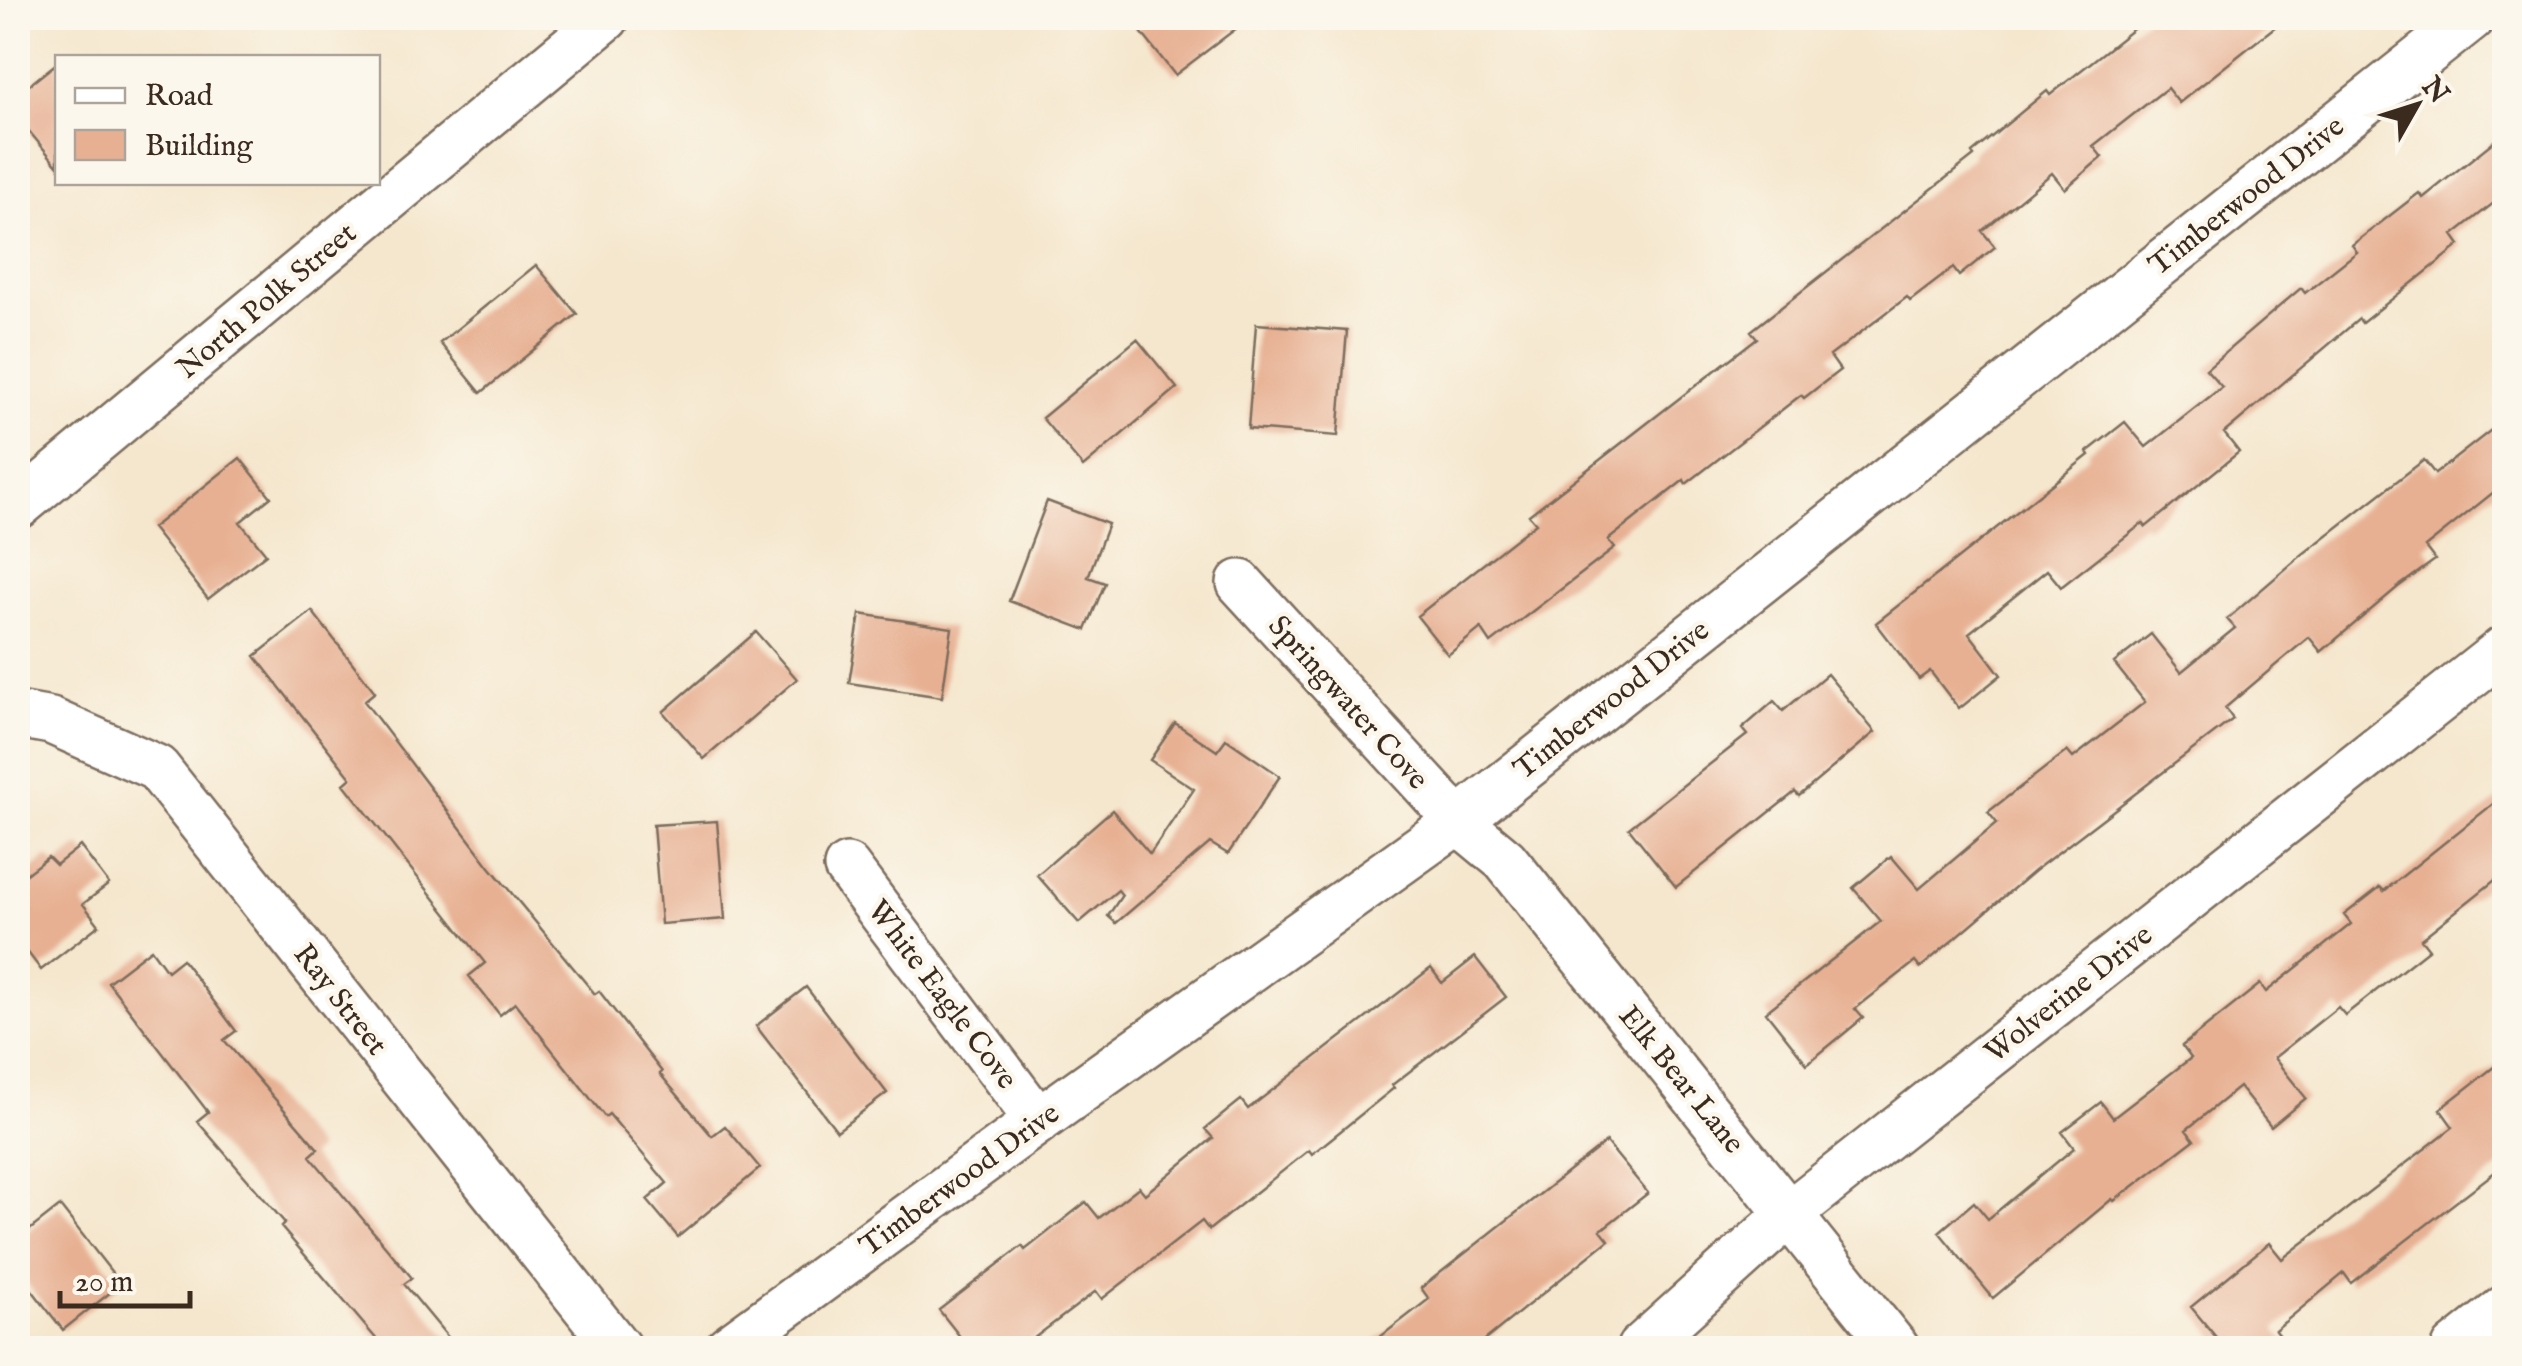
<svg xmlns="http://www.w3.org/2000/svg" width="2522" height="1366" viewBox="0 0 2522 1366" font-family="'IM FELL English',serif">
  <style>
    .building { fill: #e7b093 }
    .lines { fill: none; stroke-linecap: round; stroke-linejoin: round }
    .minor-casing { stroke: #7c6c5c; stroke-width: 50 }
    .minor { stroke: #fff; stroke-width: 45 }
    .labels { text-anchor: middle; stroke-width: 9; stroke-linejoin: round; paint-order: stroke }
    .street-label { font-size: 30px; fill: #3b2a1e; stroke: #fbf7ec }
  </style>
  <rect width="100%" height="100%" fill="#fbf7ec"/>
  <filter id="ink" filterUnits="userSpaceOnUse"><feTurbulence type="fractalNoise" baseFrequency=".01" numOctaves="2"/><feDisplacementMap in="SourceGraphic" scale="20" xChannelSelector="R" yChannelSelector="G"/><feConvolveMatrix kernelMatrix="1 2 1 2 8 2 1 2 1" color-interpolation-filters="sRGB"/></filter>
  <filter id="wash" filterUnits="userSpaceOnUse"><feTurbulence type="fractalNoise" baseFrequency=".0048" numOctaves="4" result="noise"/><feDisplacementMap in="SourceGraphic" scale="40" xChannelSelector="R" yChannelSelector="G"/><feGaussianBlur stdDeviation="2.25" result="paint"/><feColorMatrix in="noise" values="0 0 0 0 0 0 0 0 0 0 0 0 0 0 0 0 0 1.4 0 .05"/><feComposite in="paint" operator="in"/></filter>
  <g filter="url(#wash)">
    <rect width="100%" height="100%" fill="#f5e7ce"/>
    <g id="blocks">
      <path class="building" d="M 1130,18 L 1250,18 L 1175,75 Z
        M 2147,18 L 2286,18 L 2179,103 L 2167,88 L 2093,146 L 2102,157 L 2065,189 L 2052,173 L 1982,231 L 1995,247 L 1959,276 L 1953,268 L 1910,301 L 1907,297 L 1830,356 L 1840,370 L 1804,398 L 1801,395 L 1686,484 L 1684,480 L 1608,540 L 1615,548 L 1491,643 L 1481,628 L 1448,655 L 1417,616 L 1536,523 L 1529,515 L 1757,338 L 1751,331 L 1974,156 L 1972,153 L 2047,91 L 2050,95 Z
        M 58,62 L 58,166 L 18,118 L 18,94 Z
        M 2504,133 L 2504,195 L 2453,235 L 2460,245 L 2362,323 L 2359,319 L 2224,433 L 2239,452 L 2146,527 L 2143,523 L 2061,587 L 2047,570 L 1969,633 L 2001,675 L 1959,709 L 1930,671 L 1919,679 L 1876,623 L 2089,455 L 2087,452 L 2125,422 L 2146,447 L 2222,387 L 2206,369 L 2301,288 L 2305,293 L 2357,252 L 2352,245 L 2419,193 L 2423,198 Z
        M 536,265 L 577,314 L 481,393 L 440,343 Z
        M 1256,324 L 1347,331 L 1338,436 L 1248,429 Z
        M 1137,339 L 1177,388 L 1083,467 L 1042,418 Z
        M 2504,420 L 2504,484 L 2425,547 L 2435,560 L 2398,587 L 2321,652 L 2309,637 L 2225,708 L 2233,719 L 2034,871 L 1920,968 L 1915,962 L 1855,1009 L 1863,1018 L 1807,1064 L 1766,1012 L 1881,921 L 1853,888 L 1891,856 L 1919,889 L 1997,823 L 1988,812 L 2067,751 L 2073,758 L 2145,702 L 2114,663 L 2151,634 L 2181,672 L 2235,628 L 2227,619 L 2303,554 L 2424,460 L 2435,474 Z
        M 240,458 L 271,497 L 240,522 L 266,554 L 208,599 L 152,528 Z
        M 1047,501 L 1108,524 L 1088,577 L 1105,583 L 1086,630 L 1009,601 Z
        M 312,611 L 375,692 L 364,701 L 490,867 L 595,994 L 599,991 L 662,1072 L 660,1074 L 712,1136 L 725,1126 L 760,1168 L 678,1237 L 647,1200 L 667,1183 L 609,1114 L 605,1117 L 515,1003 L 500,1015 L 469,976 L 485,963 L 344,784 L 351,778 L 255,656 Z
        M 860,614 L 952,628 L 942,697 L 849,683 Z
        M 756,632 L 797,679 L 704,759 L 663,712 Z
        M 1827,674 L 1875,732 L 1799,796 L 1795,792 L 1676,887 L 1629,828 L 1747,735 L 1742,729 L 1774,701 L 1783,711 Z
        M 1175,723 L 1217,751 L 1226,739 L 1280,776 L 1228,854 L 1210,843 L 1116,923 L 1108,916 L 1122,895 L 1118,890 L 1079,923 L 1037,875 L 1112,810 L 1150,854 L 1194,789 L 1150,760 Z
        M 2504,795 L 2504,873 L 2421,939 L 2429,949 L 2345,1015 L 2338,1007 L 2274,1058 L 2306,1098 L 2271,1127 L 2239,1087 L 2186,1130 L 2194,1140 L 2114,1201 L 2112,1199 L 1993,1298 L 1939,1232 L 1974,1202 L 1988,1219 L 2074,1148 L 2062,1132 L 2101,1102 L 2113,1118 L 2191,1058 L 2182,1046 L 2260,984 L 2266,992 L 2351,924 L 2344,915 L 2380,887 L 2384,891 Z
        M 717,821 L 725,919 L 661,924 L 653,825 Z
        M 80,846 L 109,884 L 83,904 L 99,925 L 41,970 L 18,939 L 18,880 L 48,857 L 56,865 Z
        M 151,949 L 167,971 L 182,959 L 236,1031 L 224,1040 L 318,1149 L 310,1156 L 412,1278 L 404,1284 L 457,1348 L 384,1348 L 281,1227 L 285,1223 L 197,1121 L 208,1112 L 108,982 Z
        M 1475,957 L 1506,997 L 1392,1085 L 1394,1088 L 1312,1154 L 1309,1150 L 1209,1230 L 1202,1221 L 1102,1299 L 1096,1291 L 1021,1348 L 969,1348 L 939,1310 L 1022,1246 L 1025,1250 L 1086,1202 L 1099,1218 L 1139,1187 L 1145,1194 L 1213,1138 L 1205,1129 L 1241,1100 L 1248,1109 L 1431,968 L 1442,983 Z
        M 806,987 L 887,1093 L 837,1131 L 756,1026 Z
        M 2504,1059 L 2504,1165 L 2351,1283 L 2344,1273 L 2275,1330 L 2291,1348 L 2225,1348 L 2191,1307 L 2269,1243 L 2282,1259 L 2453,1127 L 2440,1109 Z
        M 1606,1142 L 1648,1193 L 1601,1230 L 1609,1240 L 1475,1348 L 1366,1348 L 1429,1299 L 1421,1288 Z
        M 60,1206 L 121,1284 L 63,1330 L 18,1272 L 18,1239 Z"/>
    </g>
  </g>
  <g filter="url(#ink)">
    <use href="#blocks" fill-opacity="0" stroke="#7c6c5c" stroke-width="2.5"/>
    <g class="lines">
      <defs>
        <path id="minor" d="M 18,506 L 606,18
          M 1240,583 L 1458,821 L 1505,860 L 1896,1348
          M 18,715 L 51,721 L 157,768 L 618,1348
          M 847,867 L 1038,1121
          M 728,1348 L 1038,1121 L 1458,821 L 2471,18
          M 1640,1348 L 1790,1213 L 2504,649
          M 2455,1348 L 2504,1309"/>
      </defs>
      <use href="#minor" class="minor-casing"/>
      <use href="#minor" class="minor"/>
    </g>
  </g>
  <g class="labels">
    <g class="street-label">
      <text transform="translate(2246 195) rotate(-38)" y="10">Timberwood Drive</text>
      <text transform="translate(266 300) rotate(-40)" y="10">North Polk Street</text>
      <text transform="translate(1611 699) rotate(-38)" y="10">Timberwood Drive</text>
      <text transform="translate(1349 702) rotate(48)" y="10">Springwater Cove</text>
      <text transform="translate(2068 993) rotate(-38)" y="10">Wolverine Drive</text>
      <text transform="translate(943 994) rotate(53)" y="10">White Eagle Cove</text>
      <text transform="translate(341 999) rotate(52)" y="10">Ray Street</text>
      <text transform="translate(1682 1079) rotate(51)" y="10">Elk Bear Lane</text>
      <text transform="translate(959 1179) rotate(-36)" y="10">Timberwood Drive</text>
    </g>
  </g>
  <rect width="2522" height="1366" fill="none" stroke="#fbf7ec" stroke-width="60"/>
  <rect x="55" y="55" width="325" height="130" fill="#fbf7ec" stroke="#aea59a" stroke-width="2.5"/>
  <rect x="75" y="88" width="50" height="15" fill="#ffffff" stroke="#aea59a" stroke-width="2.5"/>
  <text x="145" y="105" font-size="30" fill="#3b2a1e">Road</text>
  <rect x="75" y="130" width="50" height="30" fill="#e7b093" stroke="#aea59a" stroke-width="2.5"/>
  <text x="145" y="155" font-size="30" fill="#3b2a1e">Building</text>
  <g transform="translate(2417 105) rotate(51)" stroke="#fbf7ec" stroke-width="8" paint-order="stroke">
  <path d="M0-8L18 38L0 25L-18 38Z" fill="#3b2a1e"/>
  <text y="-15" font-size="28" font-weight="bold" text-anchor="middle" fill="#3b2a1e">N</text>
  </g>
  <path d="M60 1291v15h130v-15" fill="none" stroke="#3b2a1e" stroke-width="5"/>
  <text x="75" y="1291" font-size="30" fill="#3b2a1e" stroke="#fbf7ec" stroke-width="8" paint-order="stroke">20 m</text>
</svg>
